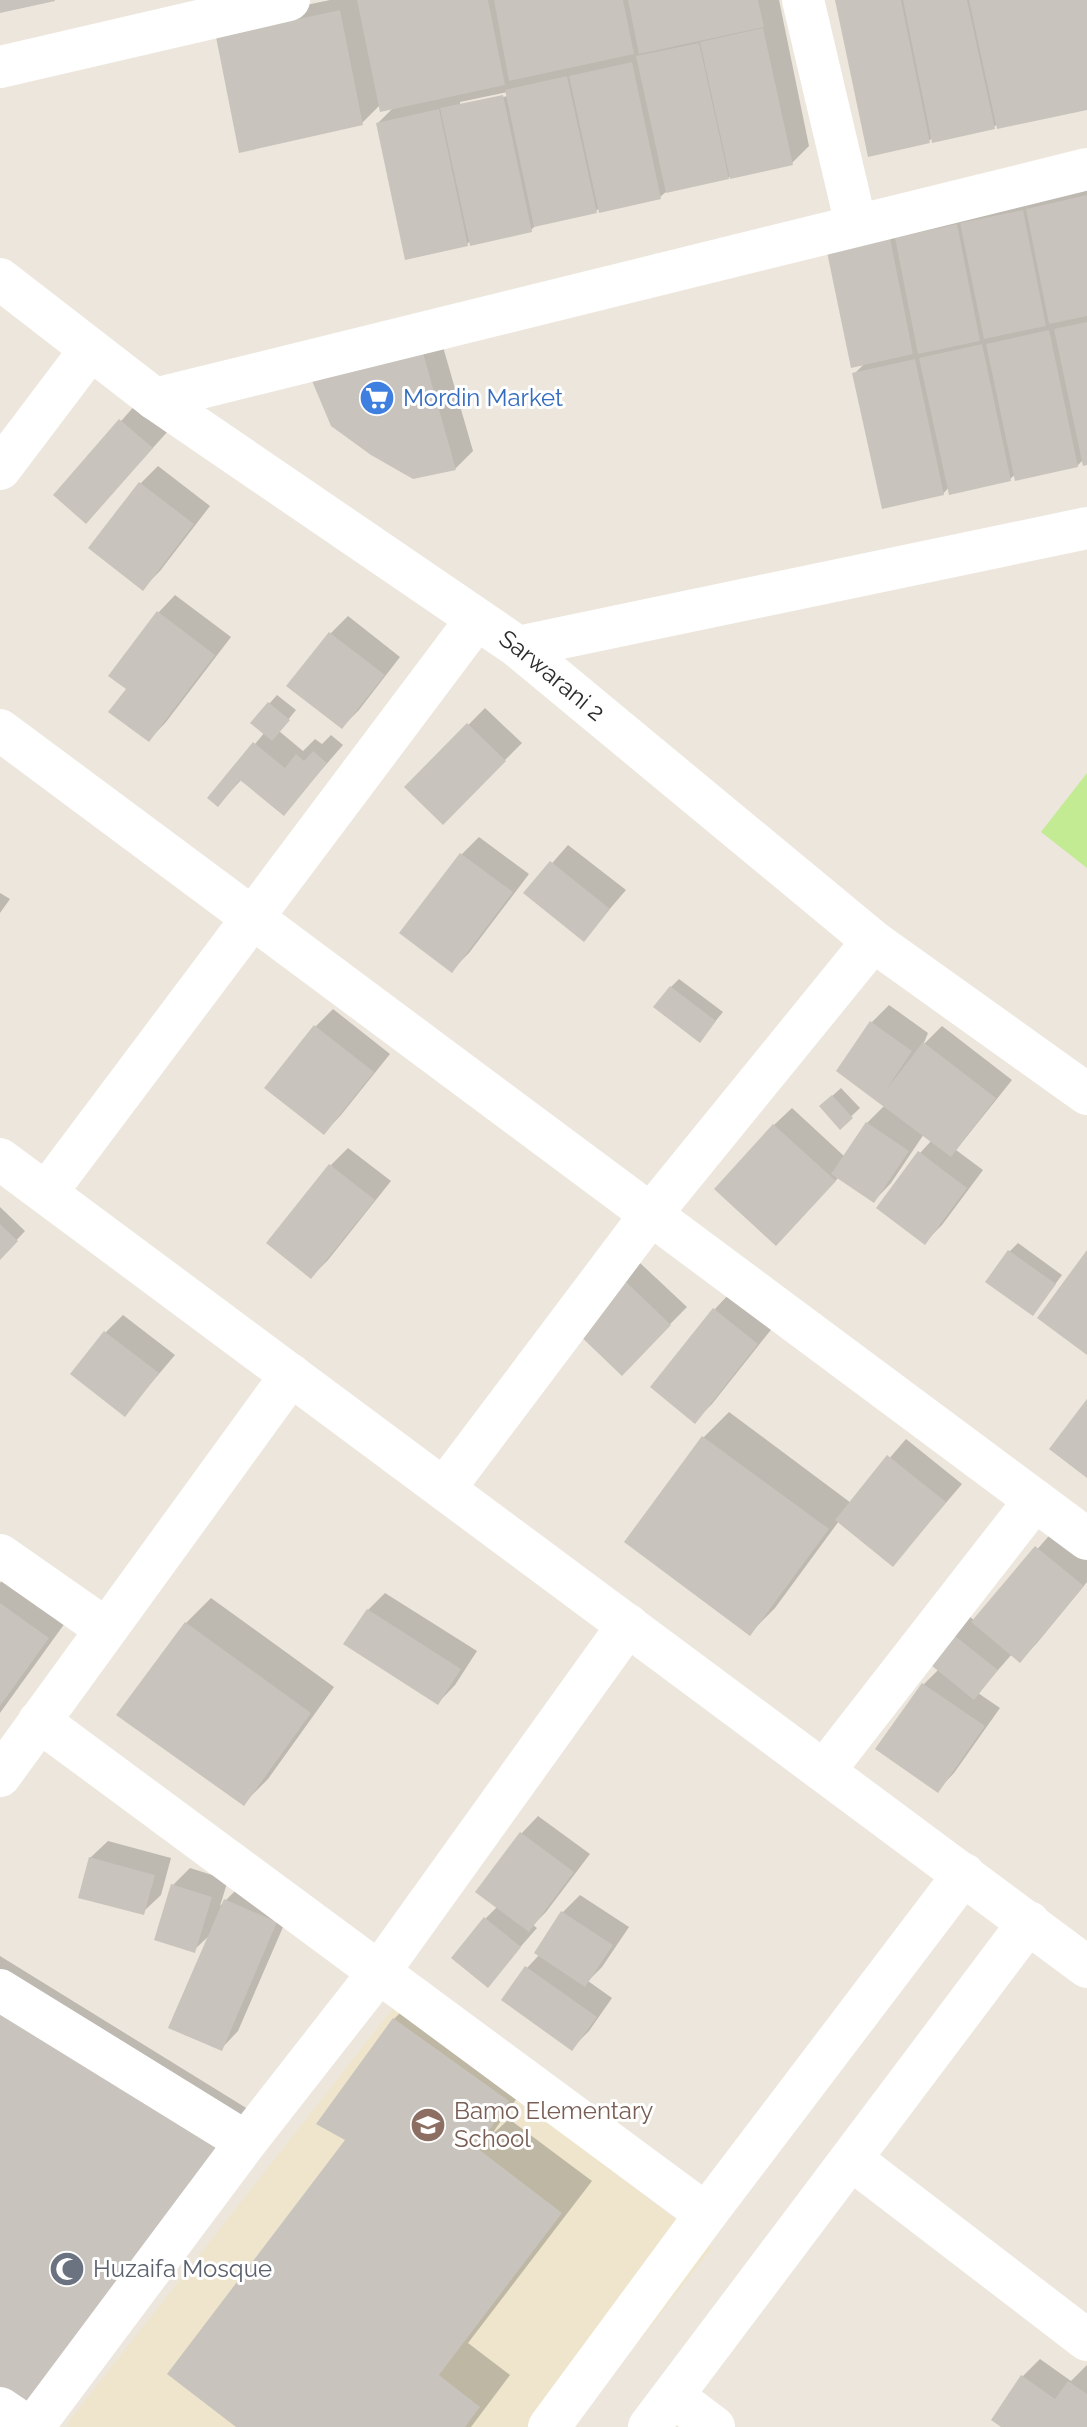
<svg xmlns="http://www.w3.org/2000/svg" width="1087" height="2427" viewBox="0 0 1087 2427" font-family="Raleway,sans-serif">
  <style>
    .education { fill: #eee5cc }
    .pitch { fill: #c3eb94 }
    .shadow { fill: #0003; fill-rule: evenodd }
    .building { fill: #c8c3bc }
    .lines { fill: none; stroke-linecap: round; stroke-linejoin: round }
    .street { stroke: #fff; stroke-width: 42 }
    .labels { text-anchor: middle; stroke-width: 6; stroke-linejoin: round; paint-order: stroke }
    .shop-label { font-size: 24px; fill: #366cbe; stroke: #fff; text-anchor: start }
    .street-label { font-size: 24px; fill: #2b2b2b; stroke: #fff }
    .education-label { font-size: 24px; fill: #785e54; stroke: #fff; text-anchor: start }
    .worship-label { font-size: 24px; fill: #5b616d; stroke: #fff; text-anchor: start }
  </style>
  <rect width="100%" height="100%" fill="#ede6dc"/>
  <path class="education" d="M 397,2003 L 712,2248 L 572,2427 L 69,2427 L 66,2425 Z"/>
  <path class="pitch" d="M 1087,773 L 1087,868 L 1041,832 Z"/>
  <path class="shadow" d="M 330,0 L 779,0 L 809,146 L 792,163 L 667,191 L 660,197 L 600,207 L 596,211 L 537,224 L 531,230 L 471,240 L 467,244 L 378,123 L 394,107 L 380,105 L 362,123 L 235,20 ZM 512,91 L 513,95 L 460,106 L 460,102 Z
    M 837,0 L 1087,0 L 1087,108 L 998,123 L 994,127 L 933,137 L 929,141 Z
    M 1087,183 L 1087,463 L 1084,459 L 1077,466 L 1016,474 L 1010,479 L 949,487 L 943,494 L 855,373 L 866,362 L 829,252 Z
    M 437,326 L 473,451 L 456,468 L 413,477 L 372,454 Z
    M 137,403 L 169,430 L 86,522 L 56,495 Z
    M 158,466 L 210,506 L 160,571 L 143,588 L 90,548 L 141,483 Z
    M 175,595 L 231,637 L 166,722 L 149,740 L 158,613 Z
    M 348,616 L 400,657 L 359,710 L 342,727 L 289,686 L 331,633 Z
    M 277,695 L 296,710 L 279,731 L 303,751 L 315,739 L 322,744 L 331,735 L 343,745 L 284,813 L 242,779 L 218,805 L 210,798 L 265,732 L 269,704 Z
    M 485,708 L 522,743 L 443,822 L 407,787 Z
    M 479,837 L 529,874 L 469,953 L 452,970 L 462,854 Z
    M 568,845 L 626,890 L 584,939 L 526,893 Z
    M 0,893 L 10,899 L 0,913 Z
    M 679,979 L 723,1012 L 700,1040 L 671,987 Z
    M 889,1005 L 928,1033 L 923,1045 L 942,1026 L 1012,1080 L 956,1150 L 983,1170 L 942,1225 L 925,1242 L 920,1153 L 932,1140 L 924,1134 L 891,1183 L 874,1201 L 839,1177 L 793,1226 L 774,1125 L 792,1108 L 845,1157 L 867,1123 L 885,1105 L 872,1022 Z
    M 333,1009 L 390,1054 L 341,1115 L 324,1133 L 316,1026 Z
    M 841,1088 L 860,1108 L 840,1127 L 830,1098 Z
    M 348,1148 L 391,1181 L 328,1260 L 311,1277 L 331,1165 Z
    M 0,1207 L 25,1231 L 0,1258 Z
    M 1018,1243 L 1062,1275 L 1033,1314 L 1009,1252 Z
    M 640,1263 L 687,1307 L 622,1373 L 575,1329 Z
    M 731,1292 L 774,1326 L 712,1404 L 695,1421 L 714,1310 Z
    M 123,1315 L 175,1355 L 125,1414 L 73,1374 L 106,1332 Z
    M 729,1412 L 851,1503 L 906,1439 L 962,1484 L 893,1565 L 839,1521 L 775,1608 L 750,1633 L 627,1541 L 704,1437 Z
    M 1054,1530 L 1087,1557 L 1087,1582 L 1037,1643 L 1020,1660 L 1012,1654 L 978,1693 L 1000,1708 L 954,1773 L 937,1791 L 878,1749 L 924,1684 L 939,1669 L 952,1633 L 969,1616 L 975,1621 Z
    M 13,1569 L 73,1612 L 0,1713 L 0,1583 Z
    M 385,1593 L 477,1651 L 455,1685 L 438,1703 L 368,1610 Z
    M 211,1598 L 334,1687 L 268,1779 L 243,1804 L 186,1623 Z
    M 538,1816 L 590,1854 L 546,1912 L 533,1925 L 537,1928 L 487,1985 L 486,1918 L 498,1906 L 521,1834 Z
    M 108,1841 L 171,1858 L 161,1895 L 143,1912 L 90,1858 Z
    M 190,1868 L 228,1880 L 220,1906 L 243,1883 L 293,1904 L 238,2031 L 221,2049 L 211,1934 L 194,1950 L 173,1885 Z
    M 580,1895 L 629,1927 L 602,1967 L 588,1981 L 612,1998 L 589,2031 L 572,2048 L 527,1968 L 540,1954 L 563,1912 Z
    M 0,1956 L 256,2114 L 0,2390 Z
    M 419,1994 L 533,2075 L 494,2131 L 495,2132 L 509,2119 L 592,2181 L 468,2343 L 510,2375 L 471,2427 L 240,2427 L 350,2138 L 319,2124 L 394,2019 Z
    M 1040,2359 L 1071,2381 L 1087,2365 L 1087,2427 L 1004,2427 L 1023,2376 Z"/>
  <path class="building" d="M 0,0 L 55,0 L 55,1 L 0,13 Z
    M 357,0 L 488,0 L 505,85 L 380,112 Z
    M 494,0 L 623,0 L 634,54 L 509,81 Z
    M 628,0 L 758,0 L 764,27 L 639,54 Z
    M 835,0 L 901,0 L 930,143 L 868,157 Z
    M 903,0 L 967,0 L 995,129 L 932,143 Z
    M 969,0 L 1087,0 L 1087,110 L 997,129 Z
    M 340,10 L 363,125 L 239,153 L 216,37 Z
    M 763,28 L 793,165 L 730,179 L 700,42 Z
    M 699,43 L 729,179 L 666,193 L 636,56 Z
    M 632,62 L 661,199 L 599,213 L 569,76 Z
    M 567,76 L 597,213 L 534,227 L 505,90 Z
    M 503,95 L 532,232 L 470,246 L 440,108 Z
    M 439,109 L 468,246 L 405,260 L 376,123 Z
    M 1087,195 L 1087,316 L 1049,324 L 1026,209 Z
    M 1023,210 L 1046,326 L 984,339 L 960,223 Z
    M 957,224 L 980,341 L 918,354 L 895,238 Z
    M 890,238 L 913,354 L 851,368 L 827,252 Z
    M 1087,322 L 1087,465 L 1083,466 L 1054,329 Z
    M 1049,330 L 1078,467 L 1015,481 L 986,344 Z
    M 420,342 L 456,470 L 413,479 L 371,455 L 331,426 L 307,369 Z
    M 982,344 L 1011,481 L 949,495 L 919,358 Z
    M 915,359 L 944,495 L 882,509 L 852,373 Z
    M 119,419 L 153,448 L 86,524 L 53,495 Z
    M 139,482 L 194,524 L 143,591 L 88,548 Z
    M 157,611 L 215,655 L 149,742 L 108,712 L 126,689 L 108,676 Z
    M 329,632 L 385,675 L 342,729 L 286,686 Z
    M 268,702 L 290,720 L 272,741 L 250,723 Z
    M 467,723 L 506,761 L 443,825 L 404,787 Z
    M 253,742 L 285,768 L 296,754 L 304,761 L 313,751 L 327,763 L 284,816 L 240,780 L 218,807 L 207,798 Z
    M 460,853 L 513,892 L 452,973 L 399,933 Z
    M 550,861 L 610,909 L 584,942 L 523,893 Z
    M 670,986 L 716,1021 L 700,1043 L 653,1007 Z
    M 870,1021 L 912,1051 L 886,1090 L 923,1042 L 996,1098 L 951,1157 L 836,1071 Z
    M 314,1025 L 374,1072 L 324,1135 L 264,1088 Z
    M 832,1095 L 853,1118 L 840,1130 L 819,1106 Z
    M 866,1122 L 909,1151 L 874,1203 L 831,1174 Z
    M 773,1124 L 836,1181 L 776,1246 L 714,1189 Z
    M 918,1151 L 967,1188 L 925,1245 L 876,1208 Z
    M 329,1164 L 375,1200 L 311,1279 L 266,1243 Z
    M 0,1224 L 18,1241 L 0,1260 Z
    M 1008,1250 L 1056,1284 L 1033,1316 L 985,1282 Z
    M 1087,1250 L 1087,1355 L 1037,1318 Z
    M 622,1278 L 671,1325 L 622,1376 L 573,1329 Z
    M 713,1308 L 758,1344 L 695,1424 L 650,1387 Z
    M 104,1331 L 159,1373 L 125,1417 L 70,1374 Z
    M 1087,1399 L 1087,1478 L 1049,1449 Z
    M 702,1436 L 829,1529 L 750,1636 L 624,1542 Z
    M 887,1455 L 946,1502 L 893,1567 L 835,1520 Z
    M 1035,1546 L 1084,1586 L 1020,1663 L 971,1622 Z
    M 0,1603 L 49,1638 L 0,1706 Z
    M 367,1609 L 461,1669 L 438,1705 L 343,1644 Z
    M 185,1622 L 311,1713 L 244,1806 L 116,1715 Z
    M 950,1632 L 998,1670 L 974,1700 L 926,1661 Z
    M 922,1683 L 985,1726 L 938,1793 L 875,1749 Z
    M 520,1832 L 574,1872 L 529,1932 L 475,1892 Z
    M 89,1857 L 155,1875 L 144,1915 L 78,1898 Z
    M 171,1884 L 212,1897 L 195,1953 L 154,1940 Z
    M 224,1899 L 277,1922 L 222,2051 L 168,2028 Z
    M 561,1911 L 613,1945 L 585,1987 L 534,1953 Z
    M 484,1917 L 521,1947 L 488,1988 L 451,1958 Z
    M 525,1966 L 597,2017 L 572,2051 L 501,2000 Z
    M 0,2006 L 226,2146 L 28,2411 L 0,2393 Z
    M 393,2018 L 509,2101 L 477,2148 L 562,2213 L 439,2375 L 480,2407 L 465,2427 L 236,2427 L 167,2374 L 345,2140 L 316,2124 Z
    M 1021,2375 L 1055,2399 L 1068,2381 L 1087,2394 L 1087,2427 L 1001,2427 L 991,2420 Z"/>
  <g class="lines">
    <g class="street">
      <path d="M 803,0 L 856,225"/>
      <path d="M 0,67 L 289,0"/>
      <path id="s1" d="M 0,279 L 155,399 L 518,647 L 873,941 L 1087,1094"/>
      <path d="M 155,399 L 1087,169"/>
      <path d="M 0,469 L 90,350"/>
      <path d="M 518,647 L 1087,528"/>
      <path d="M 0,730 L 1087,1539"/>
      <path d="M 0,1159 L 1087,1967"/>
      <path d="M 46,1193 L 476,620"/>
      <path d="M 444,1489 L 651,1214 L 873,941"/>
      <path d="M 0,1555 L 106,1629"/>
      <path d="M 39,1721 L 706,2214"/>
      <path d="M 824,1771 L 1035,1500"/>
      <path d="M 0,1776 L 291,1375"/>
      <path d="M 0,1990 L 246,2142"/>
      <path d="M 851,2159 L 1087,2340"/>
      <path d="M 673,2396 L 714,2427"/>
      <path d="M 0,2408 L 28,2427"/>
      <path d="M 33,2427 L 246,2142 L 379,1972 L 628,1625"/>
      <path d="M 549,2427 L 706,2214 L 964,1874"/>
      <path d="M 649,2427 L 1029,1922"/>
    </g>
  </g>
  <defs>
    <symbol id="supermarket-disc" viewBox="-11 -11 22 22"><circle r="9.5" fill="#3f7fe0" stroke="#fff"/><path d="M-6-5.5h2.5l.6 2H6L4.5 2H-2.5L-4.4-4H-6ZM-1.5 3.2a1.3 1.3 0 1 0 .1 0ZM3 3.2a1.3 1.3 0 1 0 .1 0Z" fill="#fff"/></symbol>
    <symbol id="school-disc" viewBox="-11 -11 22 22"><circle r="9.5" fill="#8d6e63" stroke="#fff"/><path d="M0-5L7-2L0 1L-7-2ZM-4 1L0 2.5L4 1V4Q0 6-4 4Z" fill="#fff"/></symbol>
    <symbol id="mosque-disc" viewBox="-11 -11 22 22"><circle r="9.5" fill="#6b7280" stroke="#fff"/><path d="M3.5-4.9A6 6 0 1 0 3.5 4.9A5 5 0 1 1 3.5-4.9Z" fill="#fff"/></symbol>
  </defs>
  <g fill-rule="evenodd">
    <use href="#supermarket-disc" x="357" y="378" width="40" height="40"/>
    <use href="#school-disc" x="408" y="2105" width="40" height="40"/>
    <use href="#mosque-disc" x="47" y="2249" width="40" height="40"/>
  </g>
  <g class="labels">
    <g class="shop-label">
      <text x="403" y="406">Mordin Market</text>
    </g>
    <g class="street-label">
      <text dy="8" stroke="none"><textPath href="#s1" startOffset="680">Sarwarani 2</textPath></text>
    </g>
    <g class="education-label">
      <text x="454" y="2119">Bamo Elementary<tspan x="454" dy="28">School</tspan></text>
    </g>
    <g class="worship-label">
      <text x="93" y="2277">Huzaifa Mosque</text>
    </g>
  </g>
</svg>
